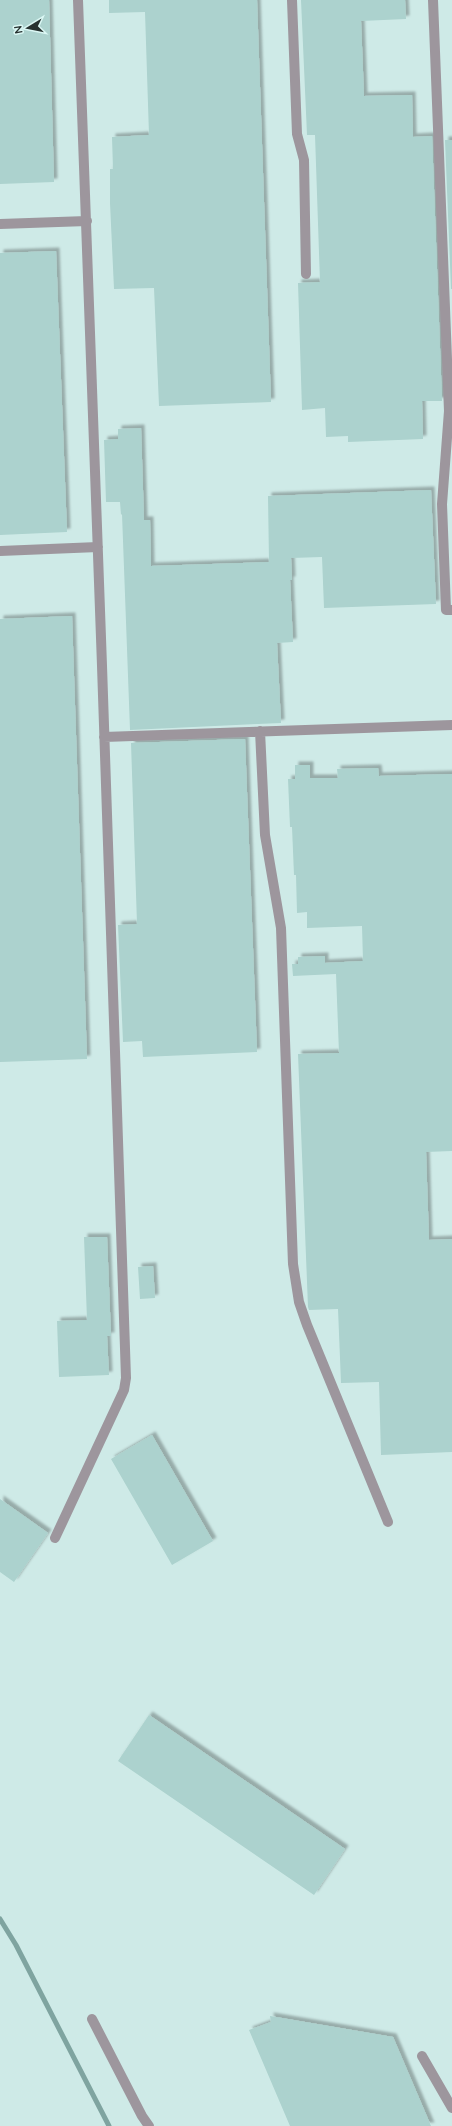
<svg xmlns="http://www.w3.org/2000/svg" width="452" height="2126" viewBox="0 0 452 2126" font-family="Quicksand,sans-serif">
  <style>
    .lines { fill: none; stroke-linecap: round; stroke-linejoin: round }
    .stream { stroke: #7fa4a0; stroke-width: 5 }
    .building { fill: #acd2ce; filter: url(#shadow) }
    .minor { stroke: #9d969d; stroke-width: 10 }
  </style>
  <defs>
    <filter id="shadow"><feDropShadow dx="3.5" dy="-3.5" stdDeviation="1" flood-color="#0004"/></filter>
  </defs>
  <rect width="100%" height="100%" fill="#ceeae7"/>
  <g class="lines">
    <path class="stream" d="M 0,1919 L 16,1945 L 109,2126"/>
  </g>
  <path class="building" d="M 0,0 L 49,0 L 54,182 L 0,184 Z
    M 109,0 L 257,0 L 271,402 L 159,406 L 154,288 L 114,289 L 110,203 L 110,169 L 113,169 L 112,137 L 149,135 L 145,12 L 109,13 Z
    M 301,0 L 405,0 L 406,19 L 361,21 L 364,96 L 412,95 L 413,137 L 432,136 L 442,401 L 422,401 L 423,439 L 348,442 L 348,436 L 326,437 L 325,408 L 302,410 L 298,283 L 320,282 L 315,135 L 307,135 Z
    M 445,140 L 452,140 L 452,289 L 451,289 Z
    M 56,251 L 67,532 L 0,535 L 0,253 Z
    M 141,428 L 144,520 L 150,520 L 151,566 L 269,562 L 268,496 L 431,490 L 436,604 L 324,608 L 322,557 L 291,558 L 292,580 L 290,580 L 293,642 L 277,643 L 281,723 L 130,730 L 122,514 L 121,515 L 120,502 L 106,502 L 104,440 L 118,439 L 118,429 Z
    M 72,616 L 87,1059 L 0,1062 L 0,619 Z
    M 245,739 L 257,1052 L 143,1057 L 142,1041 L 123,1042 L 118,925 L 137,924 L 131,743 Z
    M 295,765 L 310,765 L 310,778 L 338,778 L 337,769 L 378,768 L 379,776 L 452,774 L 452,1151 L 426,1152 L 429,1240 L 452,1239 L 452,1452 L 381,1455 L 379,1382 L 341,1383 L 338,1309 L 309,1310 L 308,1307 L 298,1054 L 339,1053 L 336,974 L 293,976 L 292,964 L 298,964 L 298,957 L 325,956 L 325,963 L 363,961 L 362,926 L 307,928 L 307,912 L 297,913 L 296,875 L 294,875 L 292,827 L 290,827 L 288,779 L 295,779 Z
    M 84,1237 L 107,1237 L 111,1336 L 107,1336 L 109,1375 L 59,1377 L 57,1321 L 87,1320 Z
    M 153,1266 L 155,1298 L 140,1299 L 138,1267 Z
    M 152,1435 L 213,1541 L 172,1565 L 111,1459 Z
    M 0,1499 L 48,1533 L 14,1582 L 0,1572 Z
    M 149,1715 L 345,1849 L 314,1895 L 118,1761 Z
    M 270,2016 L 393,2037 L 431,2126 L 290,2126 L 249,2030 L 271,2022 Z"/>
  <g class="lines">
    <path class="minor" d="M 292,0 L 297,134 L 304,160 L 306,274
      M 433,0 L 449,411 L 442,504 L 446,610 L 452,610
      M 0,224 L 87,221
      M 0,551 L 98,547
      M 260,731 L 265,835 L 281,928 L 293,1264 L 299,1302 L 307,1325 L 388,1522
      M 104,737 L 452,725
      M 55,1538 L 124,1390 L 126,1378 C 109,919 97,459 78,0
      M 92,2019 L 142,2116 L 149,2126
      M 422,2056 L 452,2108"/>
  </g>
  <g transform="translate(28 28) rotate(260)" stroke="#dbf7f4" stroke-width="3" paint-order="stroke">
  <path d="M0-3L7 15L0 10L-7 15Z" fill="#273230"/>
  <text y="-6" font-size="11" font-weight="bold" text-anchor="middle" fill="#273230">N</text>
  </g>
</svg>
